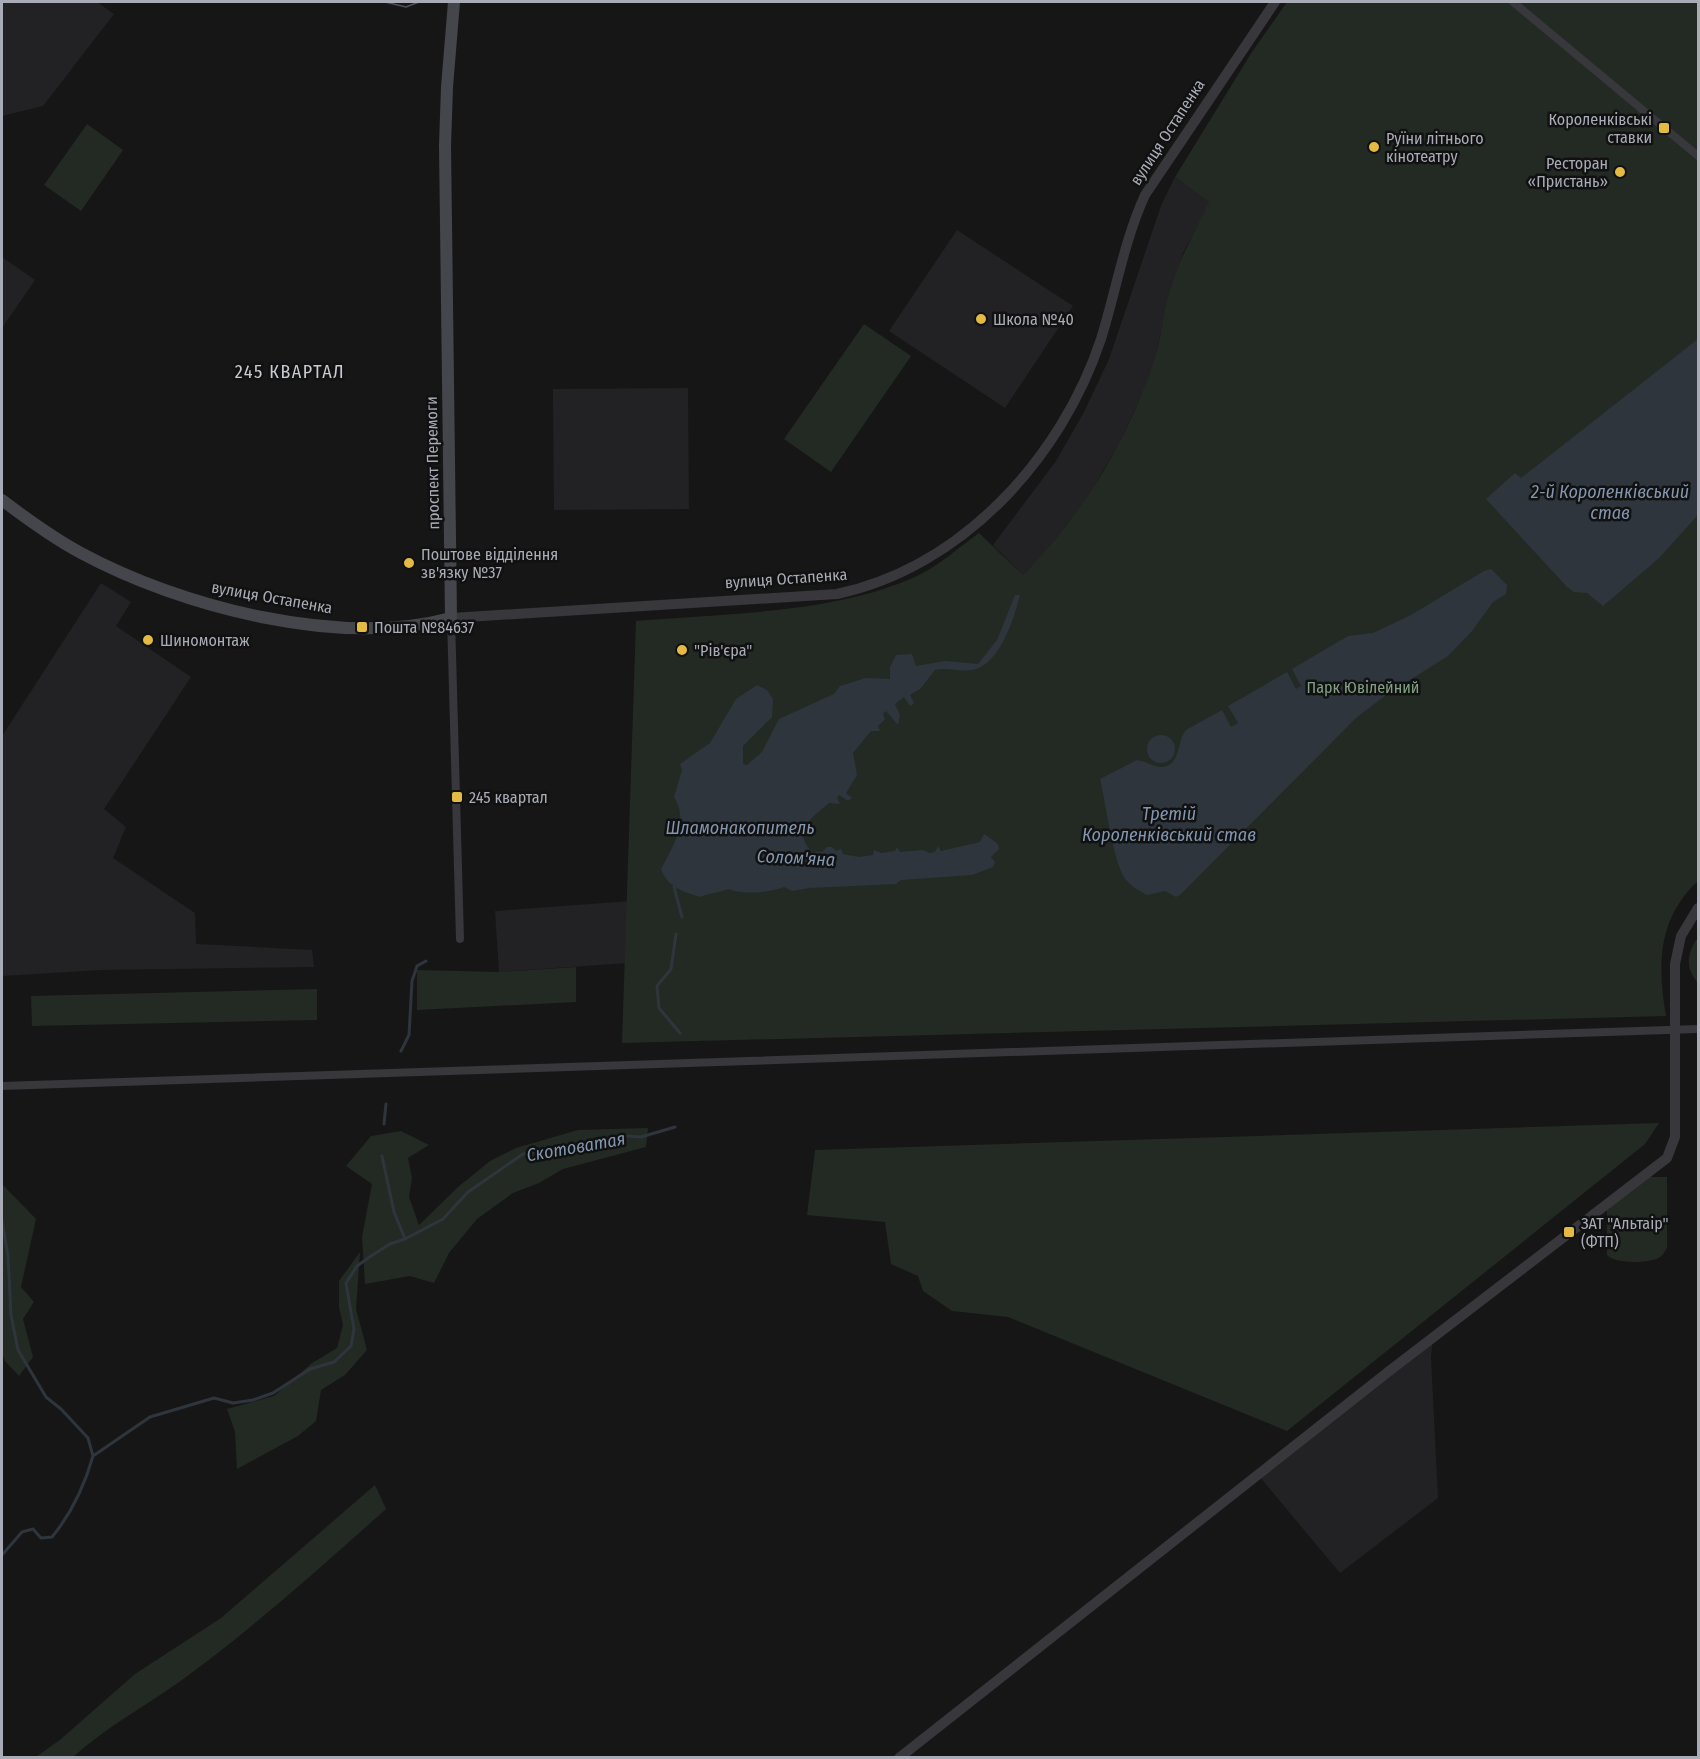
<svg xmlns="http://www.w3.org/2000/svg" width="1700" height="1759" viewBox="0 0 1700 1759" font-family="'Fira Sans Condensed',sans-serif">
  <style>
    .built { fill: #222224 }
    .green { fill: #222a23 }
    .water { fill: #2f353c }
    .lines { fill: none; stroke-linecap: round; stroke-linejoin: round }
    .stream { stroke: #2f353c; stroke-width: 3 }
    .minor { stroke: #37373c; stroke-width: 8 }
    .tertiary { stroke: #37373c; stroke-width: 10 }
    .secondary { stroke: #45464c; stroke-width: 12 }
    .tram { stroke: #505157; stroke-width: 1.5 }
    .poi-dot { fill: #e3ba42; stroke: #111112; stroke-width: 2 }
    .labels { text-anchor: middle; stroke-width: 5; stroke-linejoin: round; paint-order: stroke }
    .poi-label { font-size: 16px; fill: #a9acb6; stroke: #111112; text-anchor: start }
    .street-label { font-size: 16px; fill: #a9acb6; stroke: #111112 }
    .park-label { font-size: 16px; fill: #81a085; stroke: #111112 }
    .neighbourhood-label { font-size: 18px; letter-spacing: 1.5px; fill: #c9cbd3; stroke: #111112 }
    .water-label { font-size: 18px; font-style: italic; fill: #8296af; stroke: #111112 }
  </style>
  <rect width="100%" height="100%" fill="#161617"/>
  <path class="built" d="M 2,2 L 97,2 L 114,14 L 43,106 L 2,116 Z
    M 1175,177 L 1210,202 L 1184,251 L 1170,290 L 1156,355 L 1144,390 L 1120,442 L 1084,503 L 1045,552 L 1023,575 L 993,545 L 1056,461 L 1084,412 L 1109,359 L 1162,203 Z
    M 957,230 L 1073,306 L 1005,408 L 889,331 Z
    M 2,257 L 35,280 L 2,328 Z
    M 688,388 L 689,509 L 554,510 L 553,389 Z
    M 101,583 L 131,602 L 116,626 L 191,677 L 104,809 L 126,827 L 113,858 L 195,913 L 196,944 L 312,950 L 314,967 L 101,970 L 2,976 L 2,736 Z
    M 631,901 L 628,963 L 499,972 L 495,911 Z
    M 1433,1337 L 1431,1357 L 1438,1498 L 1340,1573 L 1259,1476 Z"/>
  <path class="green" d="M 1287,2 L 1698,2 L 1698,881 C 1658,918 1657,965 1666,1016 L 622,1043 L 636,621 C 727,613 836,614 919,575 C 940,565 960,546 979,533 L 1023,575 C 1083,514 1129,439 1155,357 C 1162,336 1163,312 1170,290 C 1179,259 1195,231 1209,202 L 1175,177 L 1252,52 Z
    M 87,124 L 123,150 L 81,211 L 44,185 Z
    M 864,324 L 911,356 L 831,472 L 784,439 Z
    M 1696,940 L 1698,940 L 1698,983 C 1686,969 1686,956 1696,940 Z
    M 576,967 L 576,1002 L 417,1010 L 417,970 L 499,972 Z
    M 317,989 L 317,1020 L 32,1026 L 31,996 Z
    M 1659,1123 L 1645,1144 L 1287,1431 L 1008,1317 L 952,1311 L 923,1291 L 918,1276 L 891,1264 L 885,1222 L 807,1215 L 815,1150 Z
    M 648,1128 L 646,1147 L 563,1169 L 539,1183 L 513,1193 L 477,1219 L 449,1253 L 434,1283 L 410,1276 L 365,1284 L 362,1237 L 372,1184 L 346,1166 L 371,1136 L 401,1131 L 429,1145 L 408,1158 L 412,1178 L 409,1197 L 419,1225 L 458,1187 L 490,1161 L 516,1148 L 578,1130 Z
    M 1645,1177 L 1667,1177 L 1667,1248 C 1664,1253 1662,1257 1656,1259 C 1645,1263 1615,1264 1607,1255 L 1607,1208 Z
    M 2,1184 L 36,1219 L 21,1287 L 34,1302 L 23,1319 L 33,1357 L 19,1376 L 5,1361 L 2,1353 Z
    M 360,1252 L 356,1309 L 367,1350 L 345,1375 L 321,1390 L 316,1421 L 298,1436 L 237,1469 L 235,1432 L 227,1409 L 274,1396 L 312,1363 L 337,1348 L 343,1325 L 339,1307 L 339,1281 Z
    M 375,1485 L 386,1509 C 320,1568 253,1628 182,1680 C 146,1706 106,1727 73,1757 L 36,1757 L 61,1739 L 135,1674 L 221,1618 Z"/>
  <path class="water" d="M 1698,339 L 1698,515 L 1658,559 L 1603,606 L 1587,593 L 1574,592 L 1567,587 L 1486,499 L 1515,473 L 1521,478 Z
    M 1491,569 L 1507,585 L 1506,594 L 1493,602 L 1472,631 L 1448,656 L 1386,695 L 1356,718 L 1180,895 L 1176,897 L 1165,891 L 1147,895 C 1141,891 1133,888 1128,882 C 1113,868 1106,802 1100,779 L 1137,760 C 1145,761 1152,766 1160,767 C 1182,767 1176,741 1186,730 L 1222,710 L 1231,727 L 1238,723 L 1228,706 L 1287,672 L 1296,689 L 1301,686 L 1292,669 L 1348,636 L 1373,633 L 1411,615 L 1484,571 Z
    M 1015,595 L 1020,595 C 1014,619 999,666 972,670 C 959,672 947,667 935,670 L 920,689 L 910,695 L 914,703 L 910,706 L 904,697 L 895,704 L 900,715 L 898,725 L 886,711 L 883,714 L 885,719 L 878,726 L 880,731 L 871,731 L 853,753 L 857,775 L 846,793 L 852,798 L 848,801 L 839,795 L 837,798 L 840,804 L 829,803 C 812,818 791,830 812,852 L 822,852 L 827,847 L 832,847 L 836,851 L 841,849 L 843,854 L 859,857 L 873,855 L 874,850 L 881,853 L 895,851 L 897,847 L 900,852 L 923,850 L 929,853 L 935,852 L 938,846 L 941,851 L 980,842 L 984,834 L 998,844 L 999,849 L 991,857 L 995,862 L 993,867 L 972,875 L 901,880 L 896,884 L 809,888 L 792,891 L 784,887 C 767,893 745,895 728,889 C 718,893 709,893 700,897 C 684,892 667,887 661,869 C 672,848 690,821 674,797 L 682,770 L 680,764 L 710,743 L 736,699 L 757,685 L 767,690 L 773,699 L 772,717 L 743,746 L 743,764 L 747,765 L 762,752 L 779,719 L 834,694 L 840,686 L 866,678 L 890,679 L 890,667 L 896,655 L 912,654 L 916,666 L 945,661 L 978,664 L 997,640 Z
    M1147 749a14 14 0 1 1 28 0a14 14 0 1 1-28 0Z"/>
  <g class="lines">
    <path class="stream" d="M 677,884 L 674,887 L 682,917
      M 676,934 L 671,969 L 657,986 L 659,1008 L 680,1033
      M 401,1051 L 409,1035 L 412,981 L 417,966 L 426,961
      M 384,1124 L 386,1104
      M 382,1156 L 394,1212 L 405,1239
      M 2,1221 L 8,1256 L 11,1315 L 18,1350 L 46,1397 L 61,1409 L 88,1438 L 93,1456
      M 2,1555 L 22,1532 L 33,1529 L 41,1538 L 52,1537 C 71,1514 85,1484 93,1456 L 150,1417 L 214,1398 L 233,1403 L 253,1400 L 273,1393 L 310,1369 L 334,1362 L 351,1346 L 354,1329 L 346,1283 L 357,1266 L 371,1256 L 390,1244 L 405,1239 L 443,1219 L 468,1192 L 523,1154 L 543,1150 L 567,1152 L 626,1136 L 641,1137 L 675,1127"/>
    <path class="minor" d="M 1513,2 L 1698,156
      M 451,618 L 460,939
      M 2,1086 L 1698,1029"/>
    <path class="tertiary" d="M 451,618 L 837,594 C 962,567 1061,459 1101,339 C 1116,291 1124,241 1145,195 L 1275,2
      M 899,1758 L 1388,1372 L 1667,1158 L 1675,1137 L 1675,964 L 1681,936 L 1698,908"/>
    <path class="secondary" d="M 2,500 C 27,519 53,538 81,553 C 181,607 339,648 451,618 L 445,145 L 447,87 L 454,2"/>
    <path class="tram" d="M 385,2 L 406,7 L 419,2"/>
  </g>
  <g class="poi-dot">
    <rect x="1658" y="122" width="12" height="12" rx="3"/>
    <circle cx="1374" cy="147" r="6"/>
    <circle cx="1620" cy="172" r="6"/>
    <circle cx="981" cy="319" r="6"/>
    <circle cx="409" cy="563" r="6"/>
    <rect x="356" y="621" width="12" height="12" rx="3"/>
    <circle cx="148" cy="640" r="6"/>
    <circle cx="682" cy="650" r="6"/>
    <rect x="451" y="791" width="12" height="12" rx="3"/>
    <rect x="1563" y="1226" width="12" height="12" rx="3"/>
  </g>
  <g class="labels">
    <g class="poi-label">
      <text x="1652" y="125" text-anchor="end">Короленківські<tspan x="1652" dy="18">ставки</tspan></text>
      <text x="1386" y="144">Руїни літнього<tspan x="1386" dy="18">кінотеатру</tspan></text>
      <text x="1608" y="169" text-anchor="end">Ресторан<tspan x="1608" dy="18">«Пристань»</tspan></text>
      <text x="993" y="325">Школа №40</text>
      <text x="421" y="560">Поштове відділення<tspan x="421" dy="18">зв'язку №37</tspan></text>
      <text x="374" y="633">Пошта №84637</text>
      <text x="160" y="646">Шиномонтаж</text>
      <text x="694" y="656">"Рів'єра"</text>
      <text x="469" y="803">245 квартал</text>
      <text x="1581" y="1229">ЗАТ "Альтаір"<tspan x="1581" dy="18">(ФТП)</tspan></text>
    </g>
    <g class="street-label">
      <text transform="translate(1167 132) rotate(-57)" y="6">вулиця Остапенка</text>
      <text transform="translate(432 463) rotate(-91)" y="6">проспект Перемоги</text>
      <text transform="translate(786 578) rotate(-4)" y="6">вулиця Остапенка</text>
      <text transform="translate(272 597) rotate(10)" y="6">вулиця Остапенка</text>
    </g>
    <g class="park-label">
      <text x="1363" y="693">Парк Ювілейний</text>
    </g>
    <g class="neighbourhood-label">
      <text x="290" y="378">245 КВАРТАЛ</text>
    </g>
    <g class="water-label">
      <text x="1610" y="498">2-й Короленківський<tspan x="1610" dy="21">став</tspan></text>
      <text x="1169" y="820">Третій<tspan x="1169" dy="21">Короленківський став</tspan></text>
      <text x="740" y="834">Шламонакопитель</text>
      <text transform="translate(796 858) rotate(3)" y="6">Солом'яна</text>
      <text transform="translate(576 1147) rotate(-10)" y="6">Скотоватая</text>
    </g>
  </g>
  <rect width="1700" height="1759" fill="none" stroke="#a9acb6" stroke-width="6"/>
</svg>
